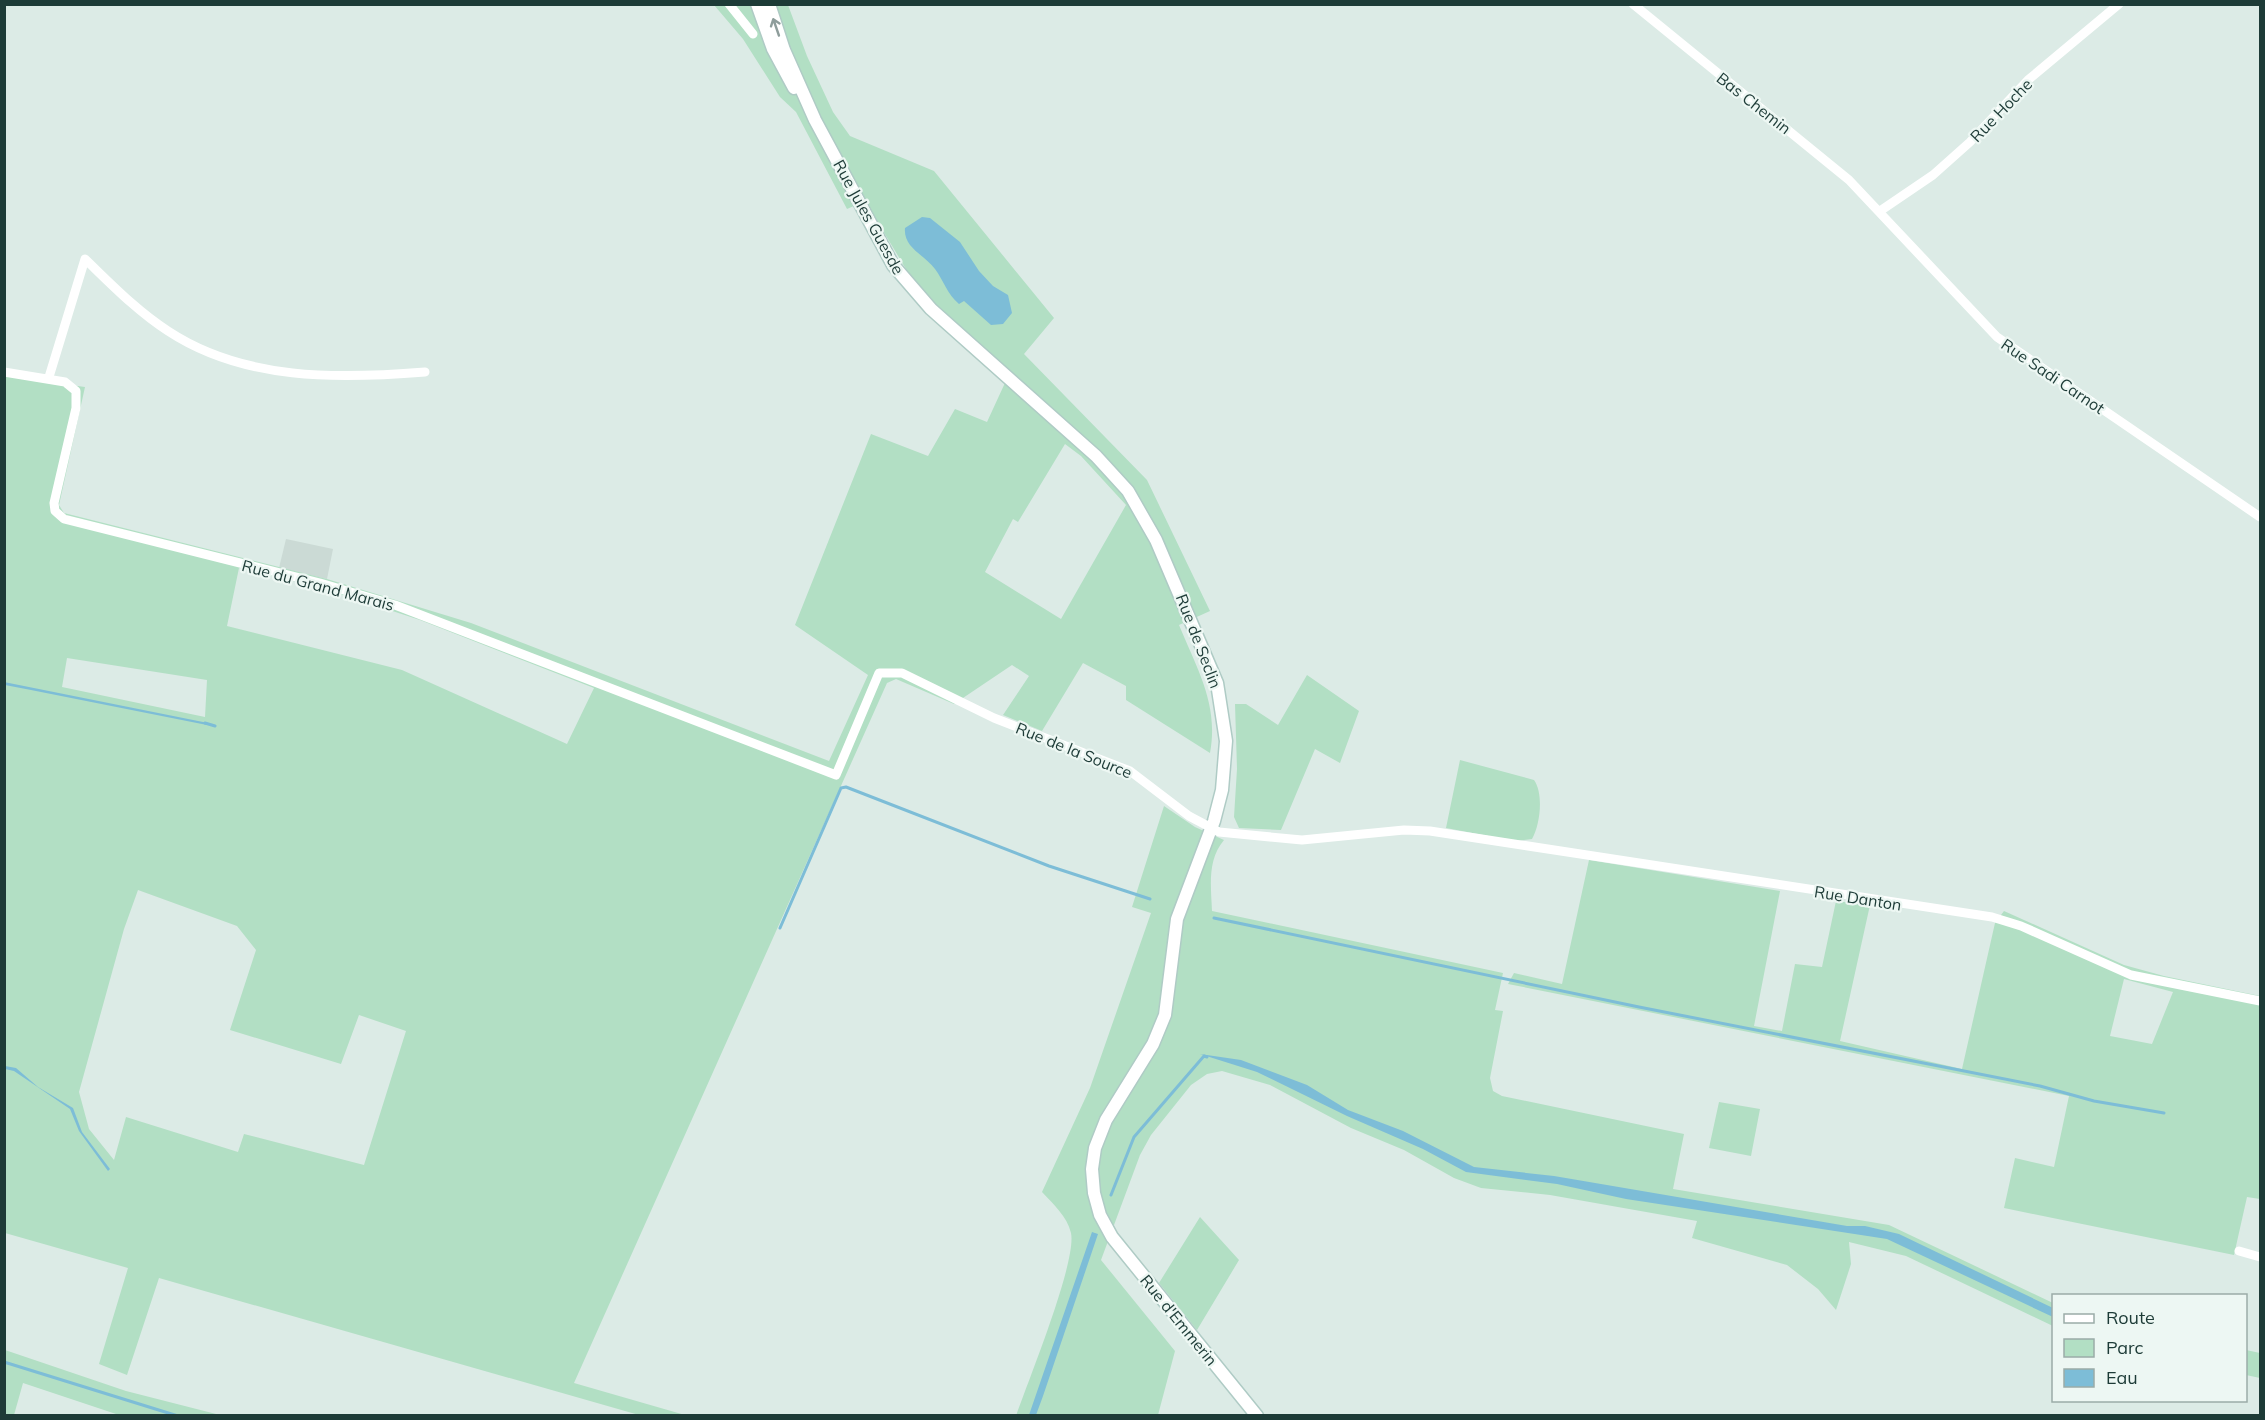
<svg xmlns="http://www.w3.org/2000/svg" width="2265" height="1420" viewBox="0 0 2265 1420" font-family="Mulish,sans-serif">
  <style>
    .built { fill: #cbdad5 }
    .green { fill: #b2dfc4; fill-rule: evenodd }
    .water { fill: #7dbdd7 }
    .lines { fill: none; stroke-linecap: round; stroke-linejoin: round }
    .stream { stroke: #7dbdd7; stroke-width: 3 }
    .secondary-casing { stroke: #afcbc5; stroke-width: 15 }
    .minor { stroke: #fff; stroke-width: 9 }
    .secondary { stroke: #fff; stroke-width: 12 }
    .oneway { stroke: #8e9d9b }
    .labels { text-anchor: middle; stroke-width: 4.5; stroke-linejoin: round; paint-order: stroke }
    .street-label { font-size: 16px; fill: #1d3b37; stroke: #edf7f3 }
  </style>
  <rect width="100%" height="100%" fill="#dcebe6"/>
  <path class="built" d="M 286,539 L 333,549 L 327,579 L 279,568 Z"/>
  <path class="green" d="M 714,5 L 788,5 L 807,56 L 833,112 L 850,136 L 934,171 L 1054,318 L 1024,354 L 1147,480 L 1210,611 L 1179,625 C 1197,669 1219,704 1210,753 L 1126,700 L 1126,686 L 1083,663 L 1042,731 L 1003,715 L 1029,676 L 1012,665 L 954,704 L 896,679 L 887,683 L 574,1383 L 685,1415 L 639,1415 L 159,1278 L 127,1375 L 99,1364 L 128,1268 L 5,1233 L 4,376 L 85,387 L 59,505 L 64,513 L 327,579 L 471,623 L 829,761 L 868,675 L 795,625 L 871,434 L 928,456 L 955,409 L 987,422 L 1010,372 L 935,306 L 915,284 L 865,201 L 847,209 L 796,112 L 780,97 L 743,39 ZM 1065,444 L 1081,456 L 1126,505 L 1061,619 L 985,572 L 1013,519 L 1018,522 ZM 239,568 L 322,588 L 420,620 L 594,688 L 567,744 L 402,670 L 227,626 ZM 67,658 L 207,680 L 205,717 L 62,687 ZM 138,890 L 237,926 L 256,950 L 230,1030 L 341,1064 L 359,1015 L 406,1031 L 364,1165 L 244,1134 L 238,1152 L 126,1117 L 114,1160 L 89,1129 L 79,1092 L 124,929 Z
    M 1307,675 L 1359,711 L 1340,763 L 1315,749 L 1281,830 L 1239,828 L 1234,817 L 1237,769 L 1235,704 L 1246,704 L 1278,725 Z
    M 1460,760 L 1534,780 C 1544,794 1540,825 1532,839 L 1515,841 L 1446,828 Z
    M 1164,806 L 1195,827 L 1224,840 C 1207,860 1211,886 1212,911 L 1503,973 L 1495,1010 L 1503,1011 L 1490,1078 L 1493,1091 L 1502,1096 L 1684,1134 L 1673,1189 L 1889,1225 L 2053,1303 L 2053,1326 L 1906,1256 L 1849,1242 L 1851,1264 L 1836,1310 L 1818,1289 L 1787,1265 L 1692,1238 L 1697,1221 L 1550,1195 L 1481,1188 L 1454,1178 L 1404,1150 L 1351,1128 L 1270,1085 L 1222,1071 L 1207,1074 L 1191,1085 L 1151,1135 L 1140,1155 L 1101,1260 L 1175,1351 L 1158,1415 L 1016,1416 C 1028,1381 1077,1262 1071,1233 C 1067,1216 1053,1204 1042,1192 L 1090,1088 L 1151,913 L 1132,907 Z
    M 1589,860 L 1780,891 L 1754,1026 L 1782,1031 L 1795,964 L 1822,967 L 1836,901 L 1870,905 L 1840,1041 L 1962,1069 L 1995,923 L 2004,911 L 2124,965 L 2164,976 L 2260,996 L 2260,1199 L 2247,1197 L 2234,1255 L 2004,1208 L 2015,1158 L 2054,1167 L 2069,1096 L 1508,984 L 1514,973 L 1562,984 ZM 2124,979 L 2173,992 L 2152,1044 L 2110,1036 Z
    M 1719,1102 L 1760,1109 L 1751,1156 L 1709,1148 Z
    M 1200,1217 L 1239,1260 L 1197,1330 L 1159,1283 Z
    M 5,1350 L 126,1391 L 220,1415 L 119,1415 L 23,1383 L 14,1415 L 5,1415 Z
    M 2246,1350 L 2260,1353 L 2260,1378 L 2246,1375 Z"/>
  <path class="water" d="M 922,217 L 930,218 L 960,242 L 979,271 L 993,286 L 1008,295 L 1012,313 L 1003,324 L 991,325 L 964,301 L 959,304 C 947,294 944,281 935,269 C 925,255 903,248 905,228 Z
    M 4,682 L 208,723 L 207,725 L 31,690 L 5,685 Z
    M 1200,1054 L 1241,1060 L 1307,1085 L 1348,1110 L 1403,1131 L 1474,1167 L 1554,1176 L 1847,1226 L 1865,1226 L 1899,1234 L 2053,1308 L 2053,1317 L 1887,1239 L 1626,1199 L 1557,1184 L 1466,1172 L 1423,1149 L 1347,1116 L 1257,1072 Z
    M 5,1066 L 16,1068 L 38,1087 L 73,1108 L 82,1132 L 110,1169 L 108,1171 L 79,1131 L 70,1109 L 14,1071 L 5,1069 Z
    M 1092,1232 L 1098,1234 L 1043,1396 L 1036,1415 L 1029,1415 Z"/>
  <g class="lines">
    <path class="stream" d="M 205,723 L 215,726
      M 1214,918 L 1639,1007 L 2040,1086 L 2094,1101 L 2164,1113
      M 780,928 L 841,788 L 846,787 L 1049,866 L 1150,899
      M 1111,1195 L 1134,1137 L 1204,1056 L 1207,1057
      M 4,1362 L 178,1416"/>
    <defs>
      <path id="secondary" d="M 757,4 L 773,49 L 794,88
        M 769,4 L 784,50 L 815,120 L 893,265 L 931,309 L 1096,456 L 1128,491 L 1156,540 L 1217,683 L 1226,741 L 1222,790 L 1214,821 L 1177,919 L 1165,1015 L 1153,1044 L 1106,1120 L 1095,1148 L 1092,1169 L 1094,1193 L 1100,1215 L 1112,1237 L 1257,1416"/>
    </defs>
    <use href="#secondary" class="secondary-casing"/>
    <path class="minor" d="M 729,4 L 753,34
      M 1633,4 L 1849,180 L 1997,337 L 2260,517
      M 1880,211 L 1933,175 L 1970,142 L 2028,80 L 2119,4
      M 4,372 L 65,382 L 76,391 L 76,408 L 54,503 L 55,511 L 64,519 L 320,583 L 395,605 L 836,775 L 879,673 L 902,673 L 994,718 L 1130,771 L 1189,816 L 1219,832 L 1302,840 L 1404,830 L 1430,831 L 1992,917 L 2021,926 L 2131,975 L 2260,1001
      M 49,377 L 85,259 C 111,284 137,311 168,331 C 244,381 338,379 425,372
      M 2239,1251 L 2260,1257"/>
    <use href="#secondary" class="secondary"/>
  </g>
  <defs><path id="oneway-shaft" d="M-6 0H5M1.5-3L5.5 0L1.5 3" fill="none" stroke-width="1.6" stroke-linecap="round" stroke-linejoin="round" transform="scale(1.5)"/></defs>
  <use class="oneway" href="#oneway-shaft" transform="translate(776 27) rotate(-109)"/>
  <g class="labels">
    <g class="street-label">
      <text transform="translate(1754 103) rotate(38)" y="6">Bas Chemin</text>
      <text transform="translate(2001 110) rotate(-46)" y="6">Rue Hoche</text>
      <text transform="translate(869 217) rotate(61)" y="6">Rue Jules Guesde</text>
      <text transform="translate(2053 376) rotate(34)" y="6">Rue Sadi Carnot</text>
      <text transform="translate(318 585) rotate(15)" y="6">Rue du Grand Marais</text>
      <text transform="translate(1199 641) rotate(69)" y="6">Rue de Seclin</text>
      <text transform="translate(1074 750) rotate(22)" y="6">Rue de la Source</text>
      <text transform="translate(1858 898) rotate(9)" y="6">Rue Danton</text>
      <text transform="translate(1179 1320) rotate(51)" y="6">Rue d'Emmerin</text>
    </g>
  </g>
  <rect width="2265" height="1420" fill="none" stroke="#1d3b37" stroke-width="12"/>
  <rect x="2052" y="1294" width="195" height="108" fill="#edf7f3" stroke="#9aaca8" stroke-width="1.5"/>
  <rect x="2064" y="1314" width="30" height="9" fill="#ffffff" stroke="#9aaca8" stroke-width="1.5"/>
  <text x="2106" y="1324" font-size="18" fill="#1d3b37">Route</text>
  <rect x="2064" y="1339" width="30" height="18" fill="#b2dfc4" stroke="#9aaca8" stroke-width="1.5"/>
  <text x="2106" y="1354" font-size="18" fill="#1d3b37">Parc</text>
  <rect x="2064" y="1369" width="30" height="18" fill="#7dbdd7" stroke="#9aaca8" stroke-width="1.5"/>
  <text x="2106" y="1384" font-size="18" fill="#1d3b37">Eau</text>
</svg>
